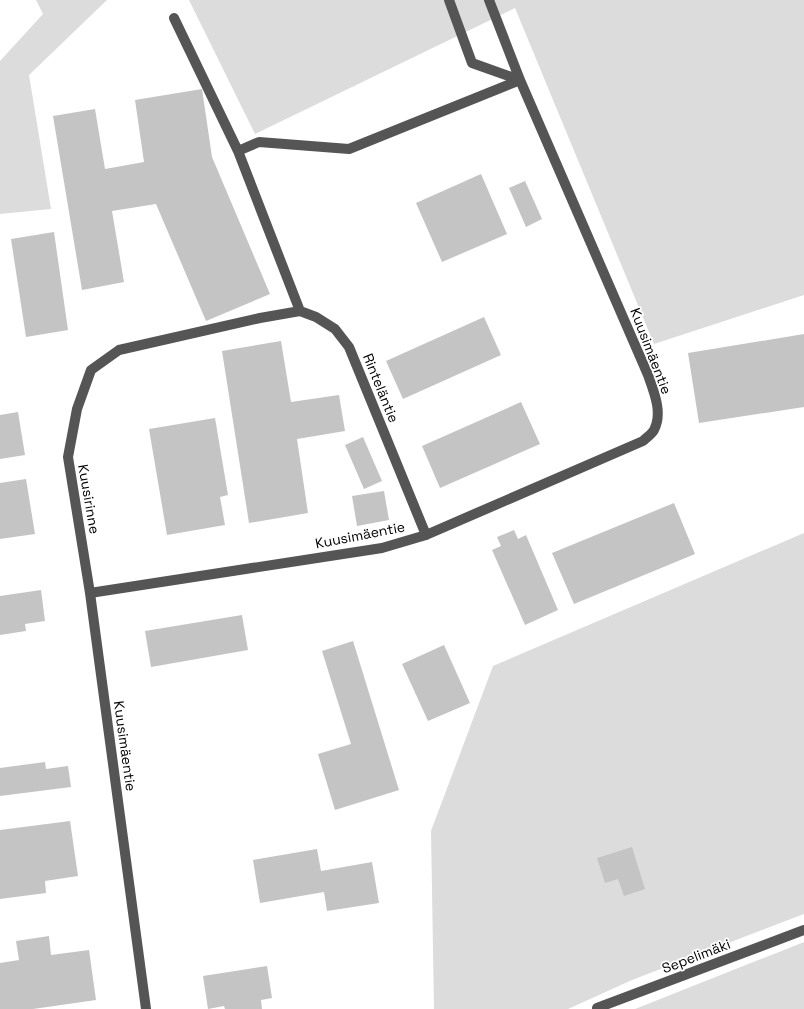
<svg xmlns="http://www.w3.org/2000/svg" width="804" height="1009" viewBox="0 0 804 1009" font-family="'Space Grotesk',sans-serif">
  <style>
    .green { fill: #dcdcdc }
    .building { fill: #c4c4c4 }
    .lines { fill: none; stroke-linecap: round; stroke-linejoin: round }
    .minor { stroke: #555; stroke-width: 10 }
    .labels { text-anchor: middle; stroke-width: 3.5; stroke-linejoin: round; paint-order: stroke }
    .street-label { font-size: 14px; fill: #000; stroke: #fff }
  </style>
  <rect width="100%" height="100%" fill="#fff"/>
  <path class="green" d="M 36,0 L 107,0 L 29,75 L 51,209 L 0,214 L 0,61 L 43,14 Z
    M 189,0 L 804,0 L 804,295 L 654,344 L 515,8 L 255,134 Z
    M 804,533 L 804,914 L 632,980 L 568,1009 L 434,1009 L 431,831 L 493,666 Z
    M 804,942 L 804,1009 L 635,1009 Z"/>
  <path class="building" d="M 202,89 L 212,157 L 270,294 L 206,321 L 156,204 L 112,211 L 124,282 L 82,290 L 53,116 L 95,109 L 105,169 L 144,162 L 135,100 Z
    M 481,174 L 507,234 L 442,262 L 416,203 Z
    M 525,181 L 542,219 L 526,227 L 509,188 Z
    M 54,232 L 68,330 L 26,337 L 11,239 Z
    M 484,317 L 501,355 L 403,399 L 386,361 Z
    M 804,334 L 804,407 L 699,423 L 688,353 Z
    M 281,341 L 291,402 L 339,395 L 345,431 L 297,439 L 308,513 L 249,523 L 222,351 Z
    M 521,402 L 540,444 L 440,488 L 422,446 Z
    M 18,412 L 25,455 L 0,459 L 0,415 Z
    M 215,418 L 228,495 L 220,497 L 225,525 L 167,535 L 149,429 Z
    M 363,437 L 382,481 L 364,489 L 345,445 Z
    M 26,479 L 35,534 L 0,539 L 0,483 Z
    M 384,491 L 389,520 L 357,526 L 352,496 Z
    M 674,503 L 695,554 L 574,604 L 552,553 Z
    M 514,530 L 518,539 L 526,535 L 558,610 L 525,625 L 492,550 L 501,546 L 497,537 Z
    M 41,590 L 45,621 L 25,624 L 26,631 L 0,635 L 0,596 Z
    M 242,615 L 248,650 L 151,667 L 145,631 Z
    M 353,641 L 399,790 L 335,810 L 318,754 L 351,744 L 322,651 Z
    M 444,645 L 470,703 L 428,721 L 402,664 Z
    M 45,762 L 46,769 L 68,766 L 71,787 L 0,796 L 0,768 Z
    M 70,821 L 78,876 L 45,881 L 46,893 L 0,899 L 0,830 Z
    M 632,847 L 645,889 L 624,896 L 618,879 L 605,883 L 597,858 Z
    M 317,849 L 321,871 L 372,862 L 379,903 L 327,911 L 324,892 L 260,903 L 253,860 Z
    M 49,936 L 51,955 L 89,950 L 96,1000 L 33,1009 L 0,1009 L 0,963 L 19,960 L 16,941 Z
    M 267,966 L 272,998 L 261,1000 L 262,1009 L 225,1009 L 224,1006 L 208,1009 L 203,976 Z"/>
  <g class="lines">
    <path class="minor" d="M 449,0 L 472,63 L 520,80
      M 174,18 L 238,151 L 300,311
      M 238,151 L 259,142 L 349,149 L 520,80
      M 90,593 L 68,457 L 77,409 L 91,370 L 119,350 L 260,318 L 300,311 L 316,317 L 335,329 L 349,347 L 426,535
      M 597,1008 L 804,930
      M 146,1009 L 90,593 L 382,548 L 426,535 L 643,441 C 646,438 652,434 654,430 C 663,413 654,392 648,375 L 520,80 L 489,0"/>
  </g>
  <g class="labels">
    <g class="street-label">
      <text transform="translate(651 351) rotate(69)" y="5">Kuusimäentie</text>
      <text transform="translate(381 388) rotate(68)" y="5">Rinteläntie</text>
      <text transform="translate(89 499) rotate(80)" y="5">Kuusirinne</text>
      <text transform="translate(360 535) rotate(-11)" y="5">Kuusimäentie</text>
      <text transform="translate(125 746) rotate(82)" y="5">Kuusimäentie</text>
      <text transform="translate(696 956) rotate(-21)" y="5">Sepelimäki</text>
    </g>
  </g>
</svg>
